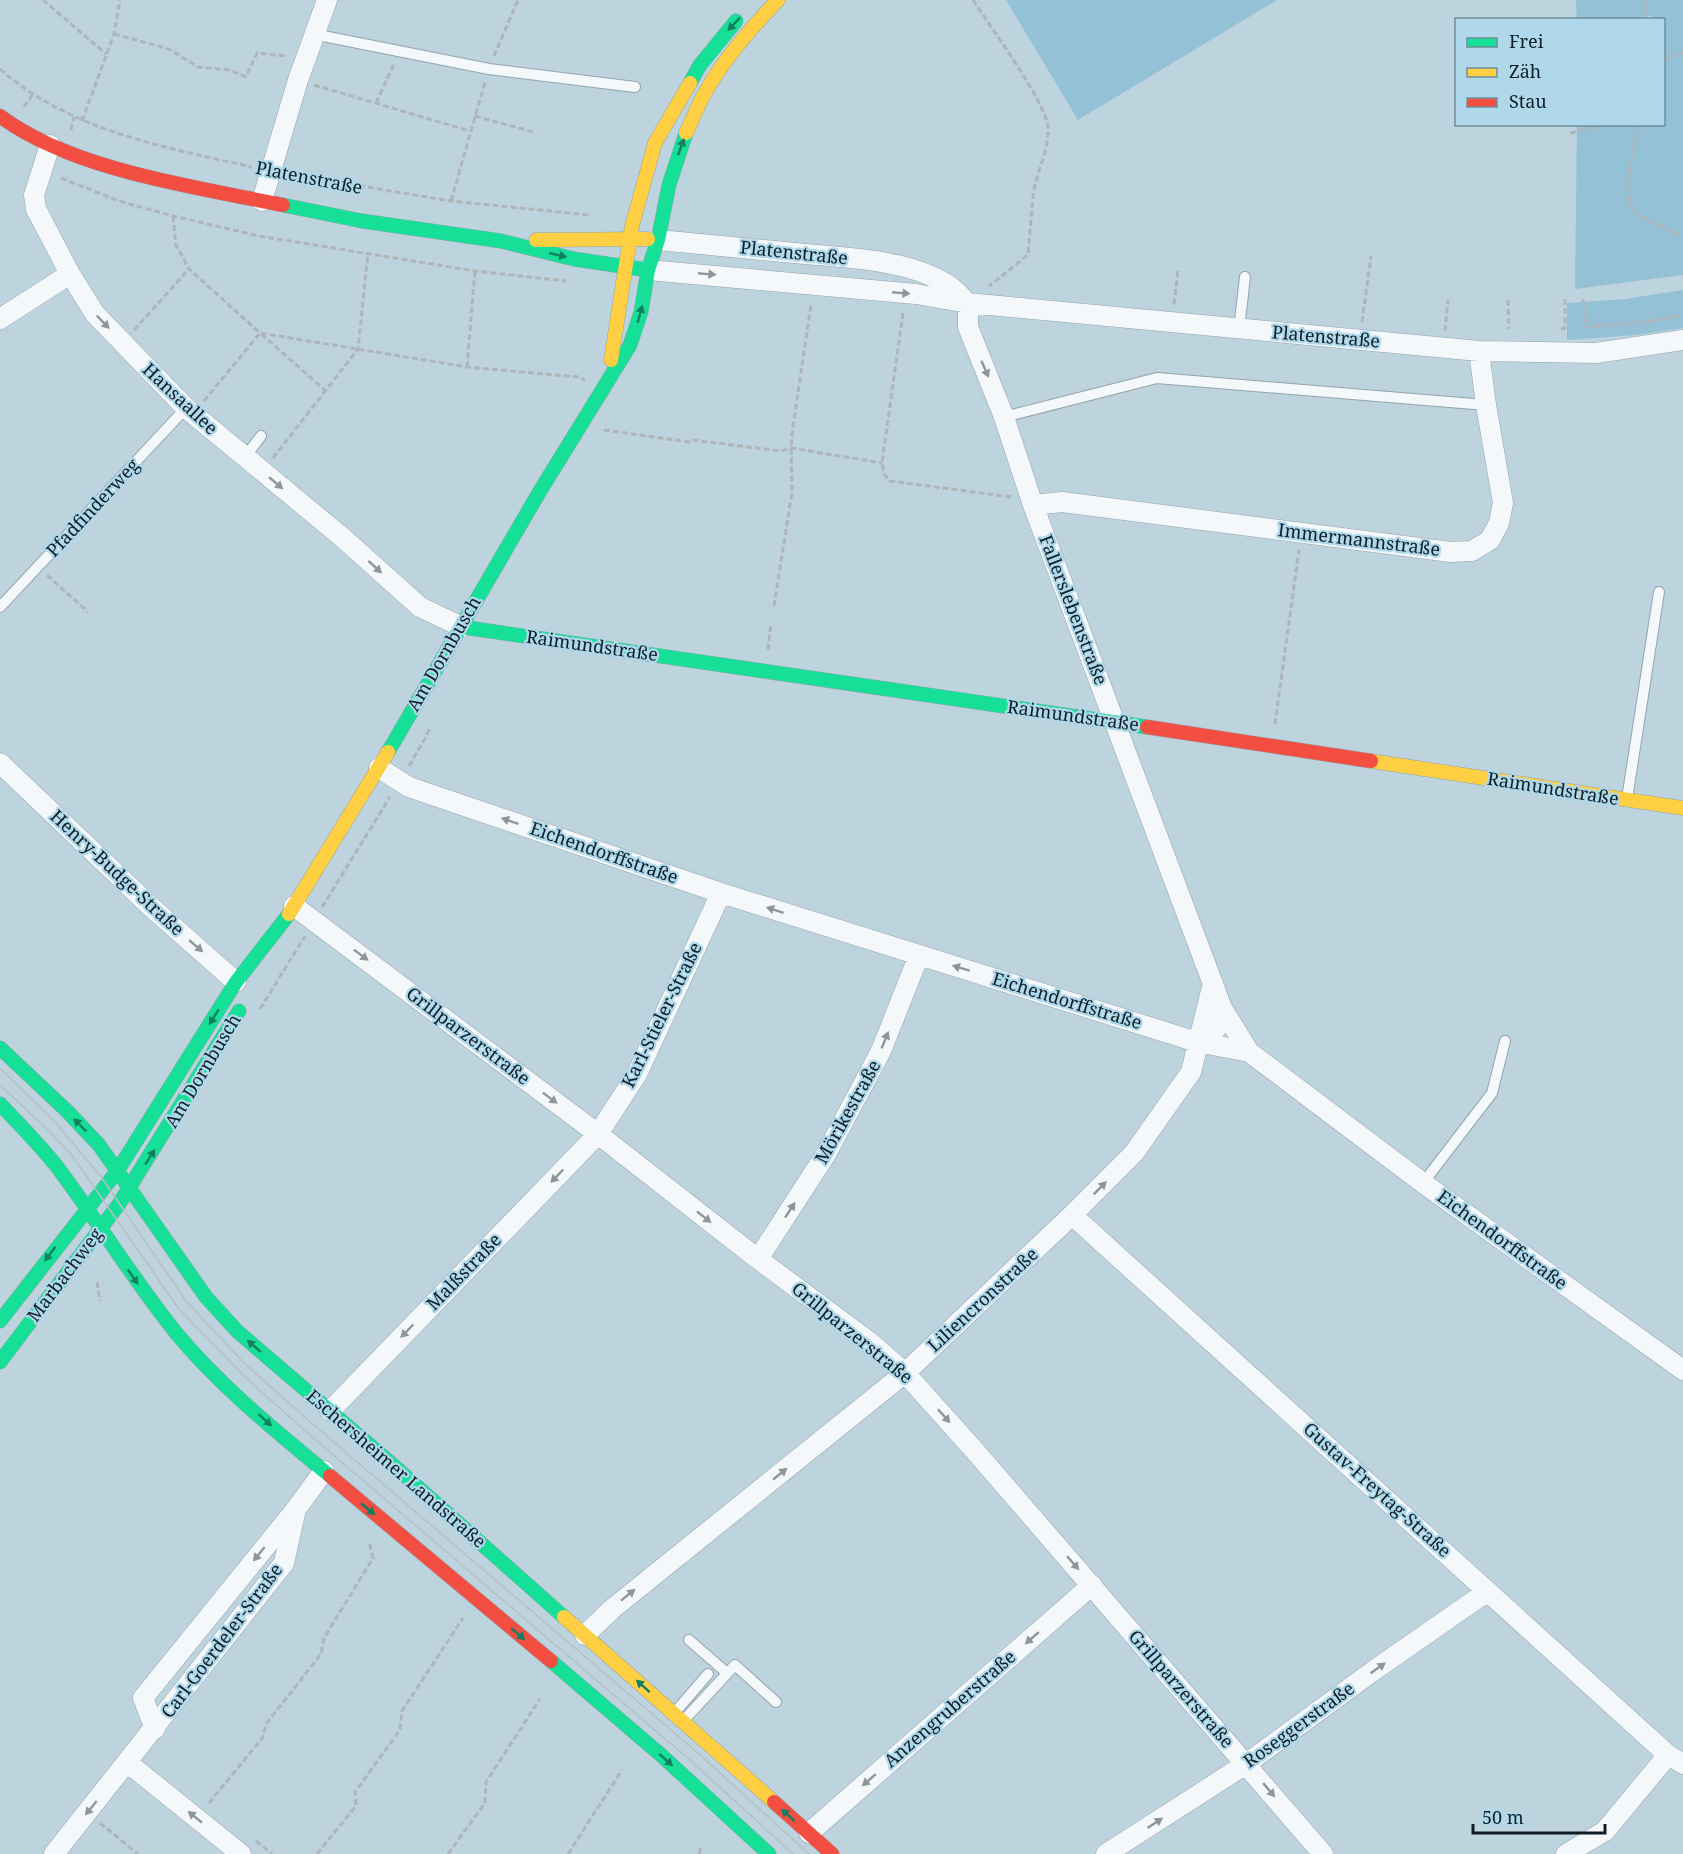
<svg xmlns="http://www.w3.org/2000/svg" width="1683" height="1854" viewBox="0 0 1683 1854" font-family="'Noto Serif',serif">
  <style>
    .green { fill: #94c1d6 }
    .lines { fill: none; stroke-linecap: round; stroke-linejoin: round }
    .lane-casing { stroke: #93a4ad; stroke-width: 12 }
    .street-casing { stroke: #93a4ad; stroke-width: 21 }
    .fast-casing { stroke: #93a4ad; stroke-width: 15 }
    .slow-casing { stroke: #93a4ad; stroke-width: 15 }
    .jam-casing { stroke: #93a4ad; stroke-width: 15 }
    .path { stroke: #afb6ba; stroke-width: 3; stroke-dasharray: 6 3; stroke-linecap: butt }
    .lane { stroke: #f5f8fa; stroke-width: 10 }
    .street { stroke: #f5f8fa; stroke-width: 20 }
    .fast { stroke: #16e098; stroke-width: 14 }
    .slow { stroke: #ffcf43; stroke-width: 14 }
    .jam { stroke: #f24e42; stroke-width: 14 }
    .tram { stroke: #b9bfc1; stroke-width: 1.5 }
    .oneway { fill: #127f5f }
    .oneway2 { fill: #8e969b }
    .labels { text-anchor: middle; stroke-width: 4.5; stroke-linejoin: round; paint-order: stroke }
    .street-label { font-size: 18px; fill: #0f1e26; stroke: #afd8eb }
  </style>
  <rect width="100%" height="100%" fill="#bdd3dd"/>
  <path class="green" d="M 1006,0 L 1277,0 L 1078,120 Z
    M 1576,0 L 1683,0 L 1683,275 L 1575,289 L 1577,125 L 1664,124 L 1664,20 L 1653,19 L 1652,15 L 1640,19 L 1577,19 Z
    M 1683,290 L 1683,328 L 1636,335 L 1567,340 L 1567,303 L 1625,299 Z"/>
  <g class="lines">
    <defs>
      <path id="lane" d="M 313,34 L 489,69 L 635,87
        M 1239,329 L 1245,277
        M 1004,417 L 1157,378 L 1486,405
        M 245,457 L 261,436
        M 0,607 L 186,408
        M 1627,799 L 1659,592
        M 1423,1183 L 1492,1093 L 1505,1041
        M 689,1640 L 727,1673
        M 676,1711 L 708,1674
        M 685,1719 L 735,1665 L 776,1702"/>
      <path id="street" d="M 50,145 L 34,195 L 36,209 L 70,274 L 95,314 L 186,408 L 343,538 L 420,607 L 462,627
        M 262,201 L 298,80 L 327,0
        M 658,240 C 707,245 756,249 805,254 C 850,258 913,260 951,287 C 957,291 962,298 968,303
        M 648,270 L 916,294 L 968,303 L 1479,351 L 1596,353 L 1683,340
        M 968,303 L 968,327 L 1004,417 L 1033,505 L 1222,1008 C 1220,1029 1216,1032 1197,1042
        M 0,319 L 70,274
        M 1033,505 L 1062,502 L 1451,552 L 1472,551 L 1490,540 L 1499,523 L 1503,503 L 1486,405 L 1479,351
        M 0,763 L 150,906 L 236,982
        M 379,768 L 409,787 L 721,893 L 1197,1042 L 1249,1052 L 1423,1183 L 1683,1370
        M 294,906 L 598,1134 L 758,1259 L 871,1343 L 905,1373 L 975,1451 L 1323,1854
        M 1222,1008 L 1249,1052
        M 1072,1215 L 1668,1755 L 1683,1764
        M 758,1259 L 826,1154 L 881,1051 L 919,955
        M 330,1411 L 598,1134 L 637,1074 L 721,893
        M 585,1635 L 612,1609 L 905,1373 L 1072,1215 L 1134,1153 L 1191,1072 L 1213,983
        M 155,1729 L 143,1698 L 296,1509 L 324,1471
        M 128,1763 L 241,1854
        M 809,1833 L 1092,1585
        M 54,1854 L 284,1563 L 296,1509
        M 1106,1854 L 1246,1764 L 1373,1671 L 1488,1591
        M 1566,1854 L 1605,1831 L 1668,1755"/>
      <path id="fast" d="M 690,83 L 700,65 L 736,21
        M 283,205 L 362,221 L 501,241 L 574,259 L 648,270
        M 462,627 L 1147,727
        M 388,752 L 540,491 L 630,345 L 641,312 L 648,270 L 658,240 L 669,185 L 686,133
        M 0,1048 L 68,1112 L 99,1145 L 206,1297 L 237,1331 L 394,1466 L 564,1617
        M 0,1104 C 20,1125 40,1145 58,1168 C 99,1223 134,1281 177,1334 C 221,1387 277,1432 330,1476
        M 0,1321 L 118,1170 L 236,982 L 289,914
        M 0,1362 L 119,1204 L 239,1011
        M 551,1661 L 661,1755 L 769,1854"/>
      <path id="slow" d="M 686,133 C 693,119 698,104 706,91 C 725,58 752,27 778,0
        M 536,240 L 648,239
        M 611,360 L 632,226 L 655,143 L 690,83
        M 1371,761 L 1683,808
        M 289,914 L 388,752
        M 564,1617 L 774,1802"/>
      <path id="jam" d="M 0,116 C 72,170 195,187 283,205
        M 1147,727 L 1371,761
        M 330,1476 L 551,1661
        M 774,1802 L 832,1854"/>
    </defs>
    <use href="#lane" class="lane-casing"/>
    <use href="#street" class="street-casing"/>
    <use href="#fast" class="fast-casing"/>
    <use href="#slow" class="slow-casing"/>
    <use href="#jam" class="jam-casing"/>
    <path class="path" d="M 43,0 L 106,54
      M 973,0 C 989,25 1046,102 1048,127 C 1049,149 1038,169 1034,190 C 1031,212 1030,234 1028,255 L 989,286
      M 1647,0 L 1647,20
      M 114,34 L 169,49 L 198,67 L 230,70 L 246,77 L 257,53 L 286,56
      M 494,56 L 518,0
      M 1664,60 L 1683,53
      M 0,69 C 70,131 164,147 252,167
      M 314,85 L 470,131
      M 376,103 L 394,64
      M 24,107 L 33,94
      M 475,116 L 533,132
      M 82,121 L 114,34 L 120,0
      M 1639,124 C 1635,145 1619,198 1636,212 C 1646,221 1671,230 1683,237
      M 71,130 L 74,117
      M 1570,133 L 1606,124
      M 288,174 L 451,201 L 588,215
      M 61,178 L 119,201 L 173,216 L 259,236 L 475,271 L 566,281
      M 451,201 L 485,82
      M 173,216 L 176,245 L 189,269 L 260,333 L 467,367 L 578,377 L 585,380
      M 1583,299 L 1586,327 L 1653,321 L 1683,315
      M 1508,300 L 1509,329
      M 1174,304 L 1178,270
      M 903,313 L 882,463 L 884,474 L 890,481 L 1012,497
      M 1362,322 L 1371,256
      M 1561,329 L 1565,328 L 1565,299
      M 134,330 L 189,269
      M 1445,331 L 1448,300
      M 467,367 L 475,271
      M 204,401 L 260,333 L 326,391
      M 604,430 L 690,442 L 692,440 L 781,451 L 791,448 L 882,463
      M 273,458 L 358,349 L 368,253
      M 47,575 L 88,612
      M 774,606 L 792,492 L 791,448 L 793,426 L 811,305
      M 768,650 L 771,623
      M 1275,724 L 1299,550
      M 409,766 L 426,737 L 430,727
      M 322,907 L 390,797
      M 260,1009 L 305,936
      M 97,1282 L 100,1301
      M 209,1803 L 263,1737 L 266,1724 L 321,1654 L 324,1638 L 373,1558 L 369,1541
      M 100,1823 L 138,1854
      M 256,1841 L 272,1854
      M 317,1854 L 356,1806 L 355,1792 L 400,1730 L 402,1711 L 463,1618
      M 448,1854 L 485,1803 L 486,1782 L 540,1699
      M 568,1854 L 622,1770
      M 699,1854 L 701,1847"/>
    <use href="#lane" class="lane"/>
    <use href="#street" class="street"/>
    <use href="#fast" class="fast"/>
    <use href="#slow" class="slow"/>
    <use href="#jam" class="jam"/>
    <path class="tram" d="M 0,1068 L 55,1122 L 102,1178 L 186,1301 L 244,1363 L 315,1426 L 698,1753 L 809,1854
      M 0,1085 L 48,1130 L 71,1154 L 179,1309 L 246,1378 L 311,1436 L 691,1761 L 793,1854"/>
  </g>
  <defs><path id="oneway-solid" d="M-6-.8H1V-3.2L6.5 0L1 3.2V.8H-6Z" transform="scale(1.5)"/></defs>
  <g class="oneway">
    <use href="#oneway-solid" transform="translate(734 24) rotate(133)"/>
    <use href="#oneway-solid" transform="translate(681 147) rotate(-70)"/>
    <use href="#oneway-solid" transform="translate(558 255) rotate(13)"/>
    <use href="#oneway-solid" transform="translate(640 314) rotate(-75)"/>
    <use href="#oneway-solid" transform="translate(214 1017) rotate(122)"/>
    <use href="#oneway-solid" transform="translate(80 1125) rotate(-134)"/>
    <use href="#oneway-solid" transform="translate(150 1157) rotate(-58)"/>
    <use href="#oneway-solid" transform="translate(50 1254) rotate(127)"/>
    <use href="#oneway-solid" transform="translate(133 1277) rotate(55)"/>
    <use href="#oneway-solid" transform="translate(254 1346) rotate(-139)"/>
    <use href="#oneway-solid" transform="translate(265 1420) rotate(42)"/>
    <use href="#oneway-solid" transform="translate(368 1509) rotate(40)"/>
    <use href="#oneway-solid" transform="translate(518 1634) rotate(41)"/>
    <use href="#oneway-solid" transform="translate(643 1686) rotate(-138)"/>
    <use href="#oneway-solid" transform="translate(666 1760) rotate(42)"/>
    <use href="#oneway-solid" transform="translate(788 1815) rotate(-138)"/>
  </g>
  <g class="oneway2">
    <use href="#oneway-solid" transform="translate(707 274) rotate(5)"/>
    <use href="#oneway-solid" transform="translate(901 293) rotate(5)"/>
    <use href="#oneway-solid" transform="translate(103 322) rotate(46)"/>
    <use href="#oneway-solid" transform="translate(985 369) rotate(66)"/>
    <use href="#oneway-solid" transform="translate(276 483) rotate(40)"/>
    <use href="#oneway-solid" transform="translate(375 567) rotate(42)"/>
    <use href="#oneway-solid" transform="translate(510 821) rotate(-161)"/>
    <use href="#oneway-solid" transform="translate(775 910) rotate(-162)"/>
    <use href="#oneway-solid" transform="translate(196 946) rotate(41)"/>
    <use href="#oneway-solid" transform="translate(361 955) rotate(37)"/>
    <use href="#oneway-solid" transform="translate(961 968) rotate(-163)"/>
    <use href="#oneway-solid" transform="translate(885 1040) rotate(-68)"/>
    <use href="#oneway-solid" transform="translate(550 1098) rotate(37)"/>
    <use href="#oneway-solid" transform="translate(557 1176) rotate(134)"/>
    <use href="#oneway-solid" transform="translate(1100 1188) rotate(-45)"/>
    <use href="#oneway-solid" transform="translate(790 1210) rotate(-57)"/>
    <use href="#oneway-solid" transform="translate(704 1217) rotate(38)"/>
    <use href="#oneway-solid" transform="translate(407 1331) rotate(134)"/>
    <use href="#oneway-solid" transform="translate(944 1416) rotate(48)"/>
    <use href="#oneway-solid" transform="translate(780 1474) rotate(-39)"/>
    <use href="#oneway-solid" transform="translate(259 1554) rotate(129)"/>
    <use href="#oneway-solid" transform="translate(1073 1563) rotate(49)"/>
    <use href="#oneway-solid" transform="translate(628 1595) rotate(-39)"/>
    <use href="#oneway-solid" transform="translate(1032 1638) rotate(139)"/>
    <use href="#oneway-solid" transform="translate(1378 1668) rotate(-35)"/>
    <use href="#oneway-solid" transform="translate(869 1780) rotate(139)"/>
    <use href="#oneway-solid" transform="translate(1269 1790) rotate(50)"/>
    <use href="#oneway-solid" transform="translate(91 1808) rotate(129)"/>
    <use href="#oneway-solid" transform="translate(195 1817) rotate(-141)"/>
    <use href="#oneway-solid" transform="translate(1155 1823) rotate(-33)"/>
  </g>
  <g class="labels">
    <g class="street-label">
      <text transform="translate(309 178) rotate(11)" y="6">Platenstraße</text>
      <text transform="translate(794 253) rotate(6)" y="6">Platenstraße</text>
      <text transform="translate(1326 337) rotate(5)" y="6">Platenstraße</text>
      <text transform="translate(180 399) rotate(43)" y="6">Hansaallee</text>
      <text transform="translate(93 508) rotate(-47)" y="6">Pfadfinderweg</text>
      <text transform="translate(1359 540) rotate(7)" y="6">Immermannstraße</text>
      <text transform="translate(1073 610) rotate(69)" y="6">Fallerslebenstraße</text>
      <text transform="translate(592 646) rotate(8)" y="6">Raimundstraße</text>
      <text transform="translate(444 654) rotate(-60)" y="6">Am Dornbusch</text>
      <text transform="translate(1073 716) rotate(8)" y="6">Raimundstraße</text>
      <text transform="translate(1553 789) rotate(9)" y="6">Raimundstraße</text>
      <text transform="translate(604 853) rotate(19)" y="6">Eichendorffstraße</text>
      <text transform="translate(117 873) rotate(43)" y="6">Henry-Budge-Straße</text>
      <text transform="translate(1067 1001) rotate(17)" y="6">Eichendorffstraße</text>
      <text transform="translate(662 1015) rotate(-64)" y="6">Karl-Stieler-Straße</text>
      <text transform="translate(468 1036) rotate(37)" y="6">Grillparzerstraße</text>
      <text transform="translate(203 1071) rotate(-59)" y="6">Am Dornbusch</text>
      <text transform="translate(848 1112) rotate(-61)" y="6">Mörikestraße</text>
      <text transform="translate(1502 1240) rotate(36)" y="6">Eichendorffstraße</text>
      <text transform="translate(464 1272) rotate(-46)" y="6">Malßstraße</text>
      <text transform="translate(65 1275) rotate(-53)" y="6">Marbachweg</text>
      <text transform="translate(983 1300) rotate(-43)" y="6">Liliencronstraße</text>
      <text transform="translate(852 1333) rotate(39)" y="6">Grillparzerstraße</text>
      <text transform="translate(396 1469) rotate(41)" y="6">Eschersheimer Landstraße</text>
      <text transform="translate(1377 1490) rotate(42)" y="6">Gustav-Freytag-Straße</text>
      <text transform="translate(222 1641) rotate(-53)" y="6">Carl-Goerdeler-Straße</text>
      <text transform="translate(1181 1689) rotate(49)" y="6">Grillparzerstraße</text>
      <text transform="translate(950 1709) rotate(-41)" y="6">Anzengruberstraße</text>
      <text transform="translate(1299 1725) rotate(-36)" y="6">Roseggerstraße</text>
    </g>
  </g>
  <rect x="1455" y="18" width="210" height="108" fill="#afd8eb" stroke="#6f8e9c" stroke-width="1.5"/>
  <rect x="1467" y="38" width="30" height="9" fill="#16e098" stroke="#6f8e9c" stroke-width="1.5"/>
  <text x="1509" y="48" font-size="18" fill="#0f1e26">Frei</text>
  <rect x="1467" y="68" width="30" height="9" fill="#ffcf43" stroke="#6f8e9c" stroke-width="1.5"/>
  <text x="1509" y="78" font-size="18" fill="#0f1e26">Zäh</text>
  <rect x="1467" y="98" width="30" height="9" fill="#f24e42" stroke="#6f8e9c" stroke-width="1.5"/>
  <text x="1509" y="108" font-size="18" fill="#0f1e26">Stau</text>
  <path d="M1473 1824v9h132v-9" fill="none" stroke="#0f1e26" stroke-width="3"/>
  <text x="1482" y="1824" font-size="18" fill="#0f1e26" stroke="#afd8eb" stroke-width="4.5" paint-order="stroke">50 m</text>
</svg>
